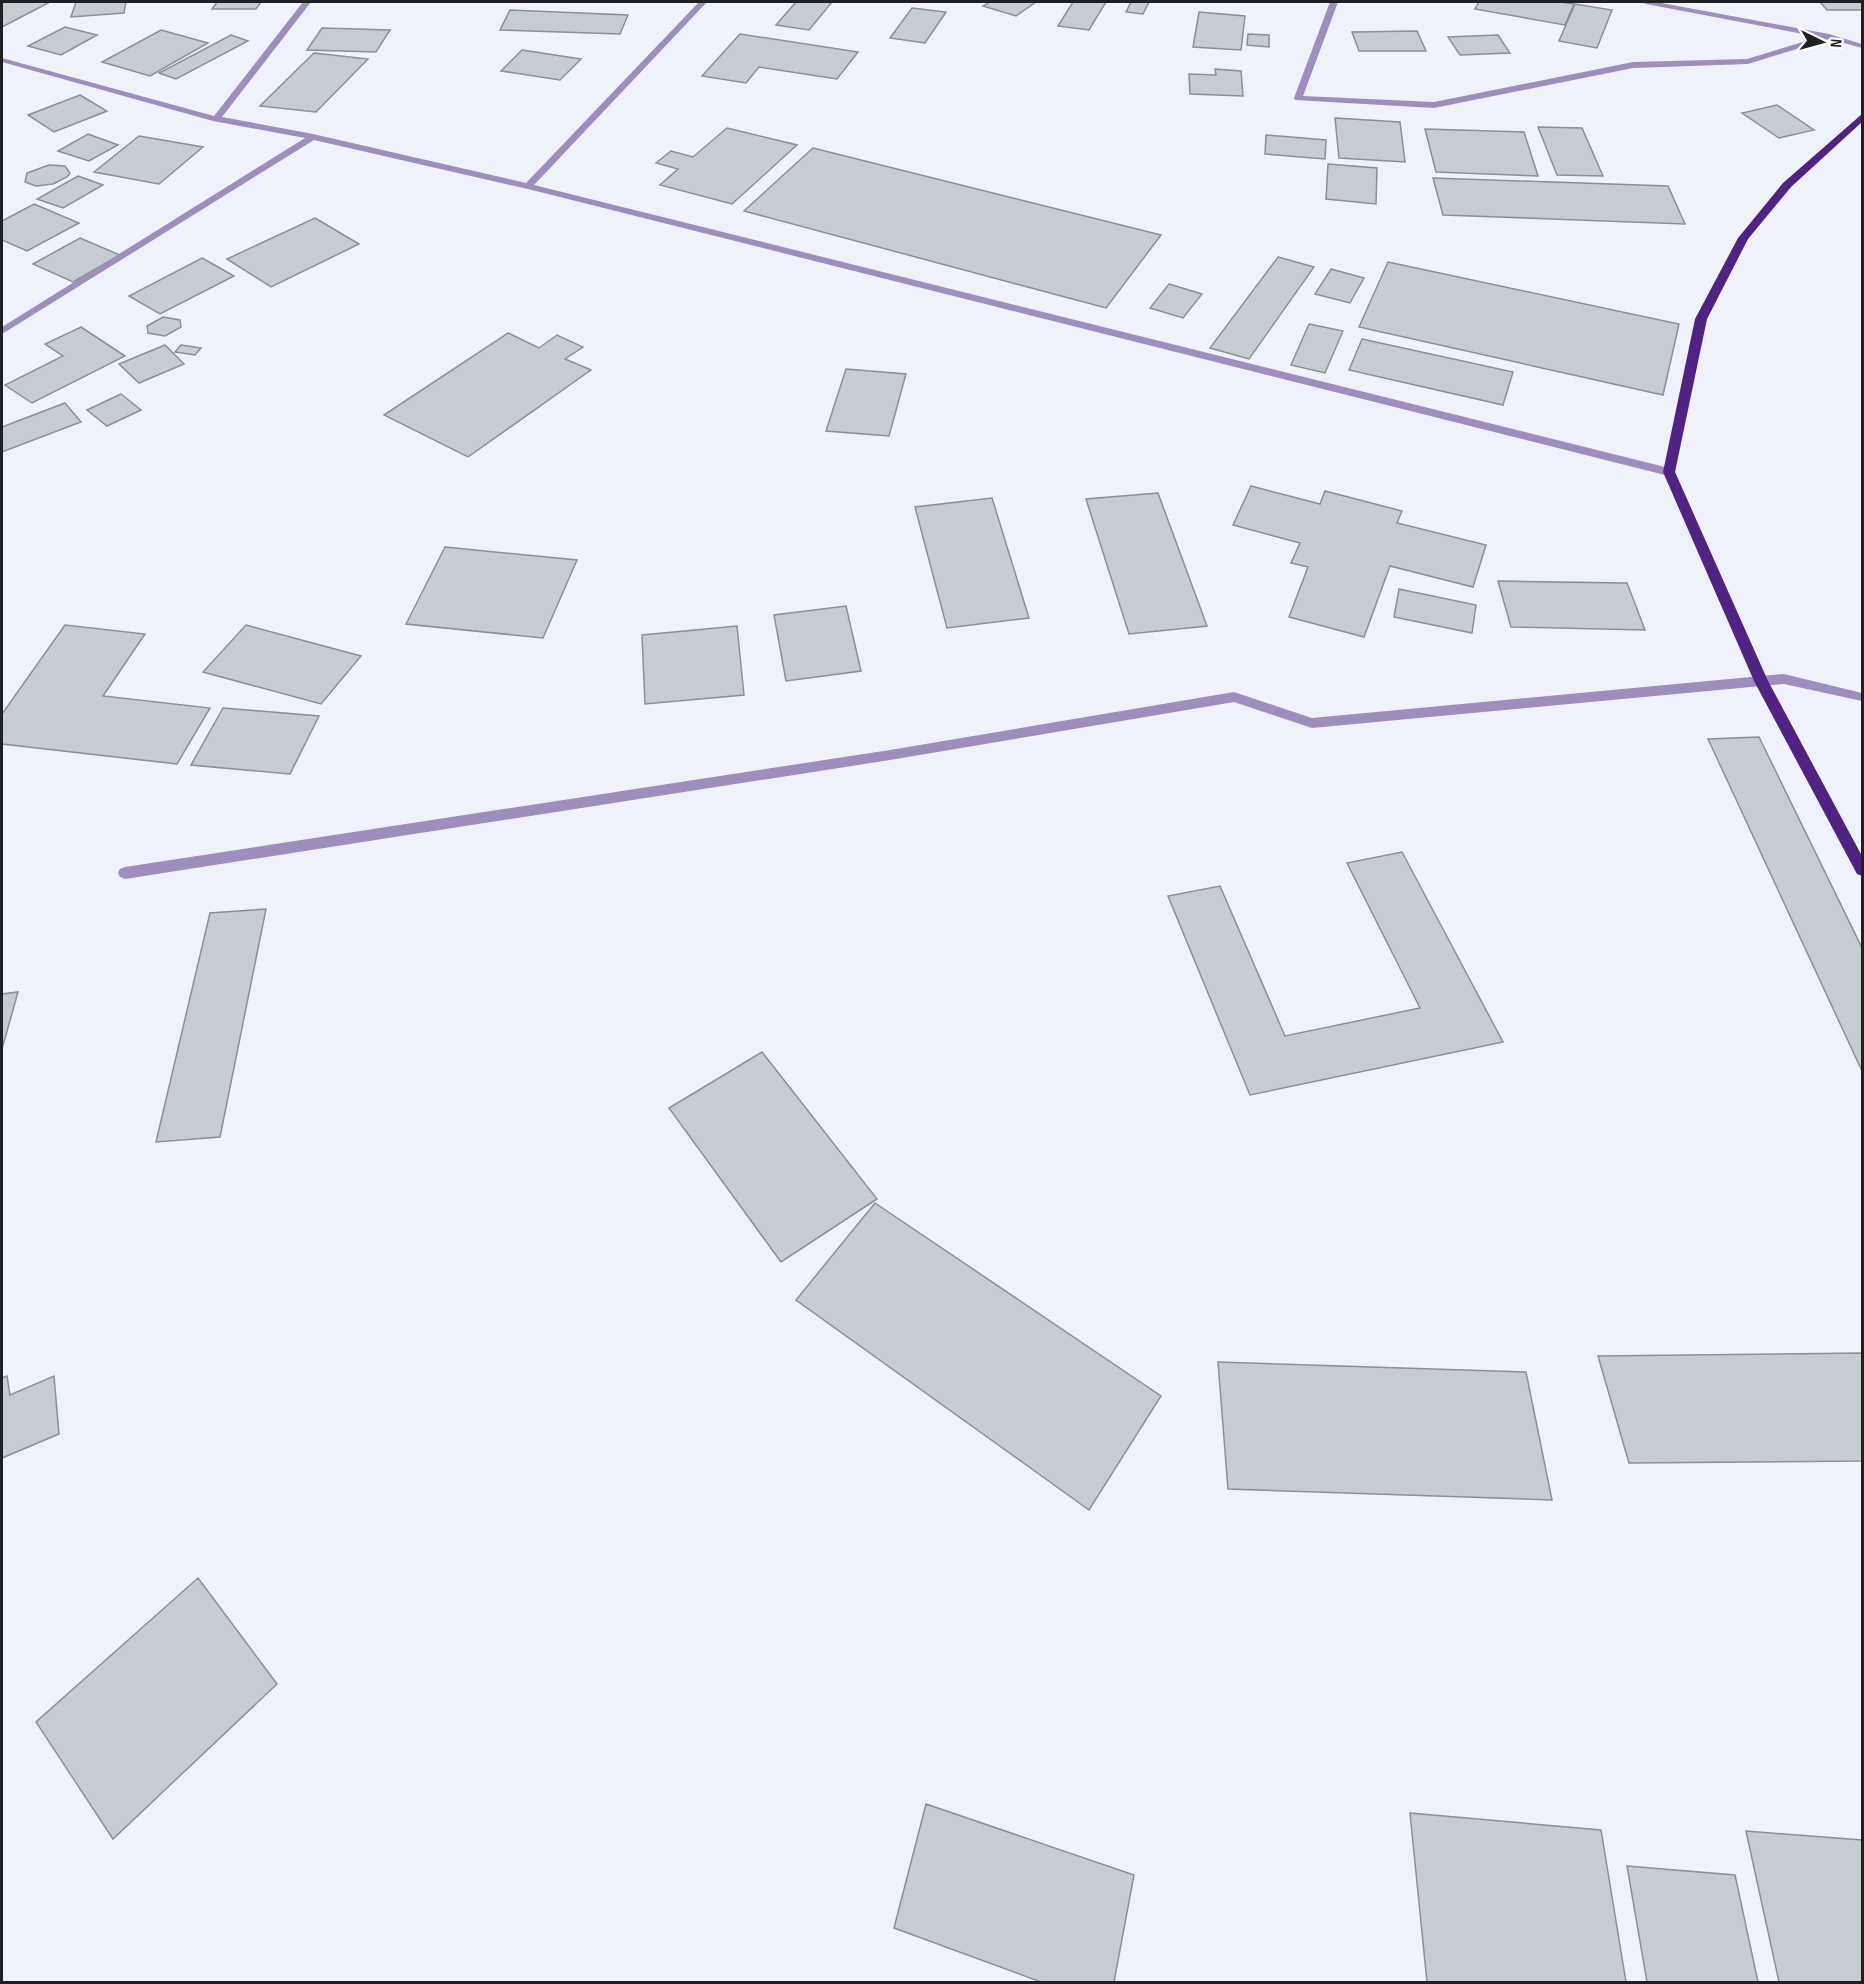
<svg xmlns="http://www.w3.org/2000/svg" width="1864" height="1984" viewBox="0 0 1864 1984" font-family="'Sofia Sans Condensed',sans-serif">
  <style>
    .building { fill: #c5cdd2; stroke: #8a9196; stroke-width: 1.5 }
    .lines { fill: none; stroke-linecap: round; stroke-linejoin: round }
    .minor { fill: #9e8dbd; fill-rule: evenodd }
    .trunk { fill: #502282; fill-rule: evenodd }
  </style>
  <rect width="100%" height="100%" fill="#eff2fa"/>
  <path class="building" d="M 2,2 L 50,2 L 2,27 Z
    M 76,2 L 126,2 L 124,13 L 71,17 Z
    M 217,2 L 261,2 L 256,9 L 212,9 Z
    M 796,2 L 832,2 L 809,30 L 776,25 Z
    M 990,2 L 1036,2 L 1016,16 L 983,6 Z
    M 1073,2 L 1106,2 L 1089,30 L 1058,26 Z
    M 1131,2 L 1149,2 L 1143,14 L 1126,12 Z
    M 1479,2 L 1559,2 L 1574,4 L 1565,25 L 1475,9 Z
    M 1820,2 L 1862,2 L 1862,10 L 1827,10 Z
    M 1575,4 L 1612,10 L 1597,48 L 1559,41 Z
    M 912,8 L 946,12 L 925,43 L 890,38 Z
    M 510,10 L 628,15 L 620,34 L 500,30 Z
    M 1199,12 L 1245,16 L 1241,50 L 1193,47 Z
    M 65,27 L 97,35 L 61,55 L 28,46 Z
    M 322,28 L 390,30 L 376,52 L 307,50 Z
    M 161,30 L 208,43 L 150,76 L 102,62 Z
    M 1417,31 L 1426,51 L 1359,51 L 1352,32 Z
    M 740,34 L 858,52 L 837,79 L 759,67 L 746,83 L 702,76 Z
    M 1248,34 L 1269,35 L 1269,47 L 1247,45 Z
    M 231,35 L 248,41 L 176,79 L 159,73 Z
    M 1498,35 L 1510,53 L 1460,55 L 1448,37 Z
    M 522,50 L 581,59 L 560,80 L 501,71 Z
    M 314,53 L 368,59 L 316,112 L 260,106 Z
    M 1215,69 L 1241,71 L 1243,96 L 1190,94 L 1189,74 L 1216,75 Z
    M 80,95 L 107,111 L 54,132 L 28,115 Z
    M 1777,105 L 1814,130 L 1779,138 L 1742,113 Z
    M 1335,118 L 1400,122 L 1405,162 L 1339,158 Z
    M 1538,127 L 1582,128 L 1603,176 L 1557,175 Z
    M 727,128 L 797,145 L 732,204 L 660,185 L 678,169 L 656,163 L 671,151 L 693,157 Z
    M 1425,129 L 1524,132 L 1538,176 L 1436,172 Z
    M 88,134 L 118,145 L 89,161 L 58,151 Z
    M 1266,135 L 1326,140 L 1325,159 L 1265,154 Z
    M 139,136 L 203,147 L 159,184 L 94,172 Z
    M 813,148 L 1161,235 L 1106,308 L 744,211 Z
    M 1328,164 L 1377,168 L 1376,204 L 1326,199 Z
    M 49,165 L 65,166 L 70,173 L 67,177 L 53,184 L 36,186 L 25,182 L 27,173 Z
    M 78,176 L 103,185 L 63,208 L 37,199 Z
    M 1433,178 L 1668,186 L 1685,224 L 1443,215 Z
    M 34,204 L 79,223 L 27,251 L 2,240 L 2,221 Z
    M 315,218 L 359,244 L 271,287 L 227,259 Z
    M 80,238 L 120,255 L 73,282 L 33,264 Z
    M 1278,257 L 1314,267 L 1249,359 L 1210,348 Z
    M 202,258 L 234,276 L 160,314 L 129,296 Z
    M 1388,262 L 1679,324 L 1663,395 L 1359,327 Z
    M 1331,269 L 1364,278 L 1350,303 L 1315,294 Z
    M 1169,284 L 1202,294 L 1183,318 L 1150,308 Z
    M 163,317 L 180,320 L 181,327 L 165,336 L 148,333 L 147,326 Z
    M 1309,324 L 1343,331 L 1325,373 L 1291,365 Z
    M 81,327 L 125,356 L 32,403 L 5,385 L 63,356 L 45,344 Z
    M 508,333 L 539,348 L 557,335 L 583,347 L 565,359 L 591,370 L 468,457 L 384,415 Z
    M 1362,339 L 1513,372 L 1503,405 L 1349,370 Z
    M 165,345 L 184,364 L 139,383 L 119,364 Z
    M 181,345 L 201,348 L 195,355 L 175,352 Z
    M 846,369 L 906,374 L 889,436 L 826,431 Z
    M 121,394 L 141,410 L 107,426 L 87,410 Z
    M 65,403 L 81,422 L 2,452 L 2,427 Z
    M 1251,486 L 1320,504 L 1325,491 L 1402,511 L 1397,523 L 1486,545 L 1473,587 L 1390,566 L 1364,637 L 1289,617 L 1308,567 L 1291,563 L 1300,543 L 1233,525 Z
    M 1158,493 L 1207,626 L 1129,634 L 1086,499 Z
    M 992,498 L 1029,618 L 947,628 L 915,507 Z
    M 445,547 L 577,560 L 543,638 L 406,624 Z
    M 1498,581 L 1627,583 L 1645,630 L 1511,627 Z
    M 1399,589 L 1476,605 L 1472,633 L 1394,617 Z
    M 846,606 L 861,671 L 786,681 L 774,615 Z
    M 65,625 L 145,634 L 103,696 L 210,708 L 177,764 L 2,744 L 2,714 Z
    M 246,625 L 361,656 L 321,704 L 203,672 Z
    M 737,626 L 744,695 L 645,704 L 642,635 Z
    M 223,708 L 319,716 L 290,774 L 191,765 Z
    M 1759,737 L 1862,948 L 1862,1071 L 1708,739 Z
    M 1402,852 L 1503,1042 L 1250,1095 L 1168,896 L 1220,886 L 1285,1036 L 1420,1008 L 1347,863 Z
    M 266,909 L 220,1137 L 156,1142 L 210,913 Z
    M 18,992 L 2,1049 L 2,994 Z
    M 762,1052 L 877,1199 L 781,1262 L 669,1108 Z
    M 875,1203 L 1161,1396 L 1089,1510 L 796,1300 Z
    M 1862,1353 L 1862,1461 L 1629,1463 L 1598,1356 Z
    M 1218,1362 L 1526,1372 L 1552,1500 L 1228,1489 Z
    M 7,1376 L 10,1395 L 54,1376 L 59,1434 L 2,1458 L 2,1378 Z
    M 198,1578 L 277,1684 L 113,1839 L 36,1722 Z
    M 926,1804 L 1134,1875 L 1114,1982 L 1041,1982 L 894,1928 Z
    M 1410,1813 L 1601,1830 L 1626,1982 L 1427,1982 Z
    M 1746,1831 L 1862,1840 L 1862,1982 L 1779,1982 Z
    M 1627,1866 L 1735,1875 L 1758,1982 L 1647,1982 Z"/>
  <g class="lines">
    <path class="minor" d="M 303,2 L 311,2 L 222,117 L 313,134 L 526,183 L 699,2 L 707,2 L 534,185 L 1669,468 L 1675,472 L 1669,476 L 528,189 L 314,140 L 2,334 L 2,327 L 305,138 L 213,121 L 2,62 L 2,58 L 214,116 Z
      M 1330,2 L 1338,2 L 1303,96 L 1434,102 L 1633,62 L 1747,59 L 1819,37 L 1646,4 L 1642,2 L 1656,2 L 1829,34 L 1862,44 L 1862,48 L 1829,39 L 1748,64 L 1633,68 L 1434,108 L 1295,100 L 1294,98 Z
      M 1784,674 L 1862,693 L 1862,701 L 1784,684 L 1312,728 L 1234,702 L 890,760 L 125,879 L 120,877 L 118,873 L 120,869 L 125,867 L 890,750 L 1234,692 L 1312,718 Z"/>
    <path class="trunk" d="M 1862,114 L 1862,122 L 1791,187 L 1748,239 L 1707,319 L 1675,472 L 1768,681 L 1862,856 L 1862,876 L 1857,874 L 1754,681 L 1663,472 L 1695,319 L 1738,238 L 1783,183 Z"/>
  </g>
  <rect width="1864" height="1984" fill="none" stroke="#1f2023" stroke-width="6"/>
  <g transform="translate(1822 42) rotate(95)" stroke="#ffffff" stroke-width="4.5" paint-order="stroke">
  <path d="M0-4.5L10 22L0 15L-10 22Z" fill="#1f2023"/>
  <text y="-9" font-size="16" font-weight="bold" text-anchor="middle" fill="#1f2023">N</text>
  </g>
</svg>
